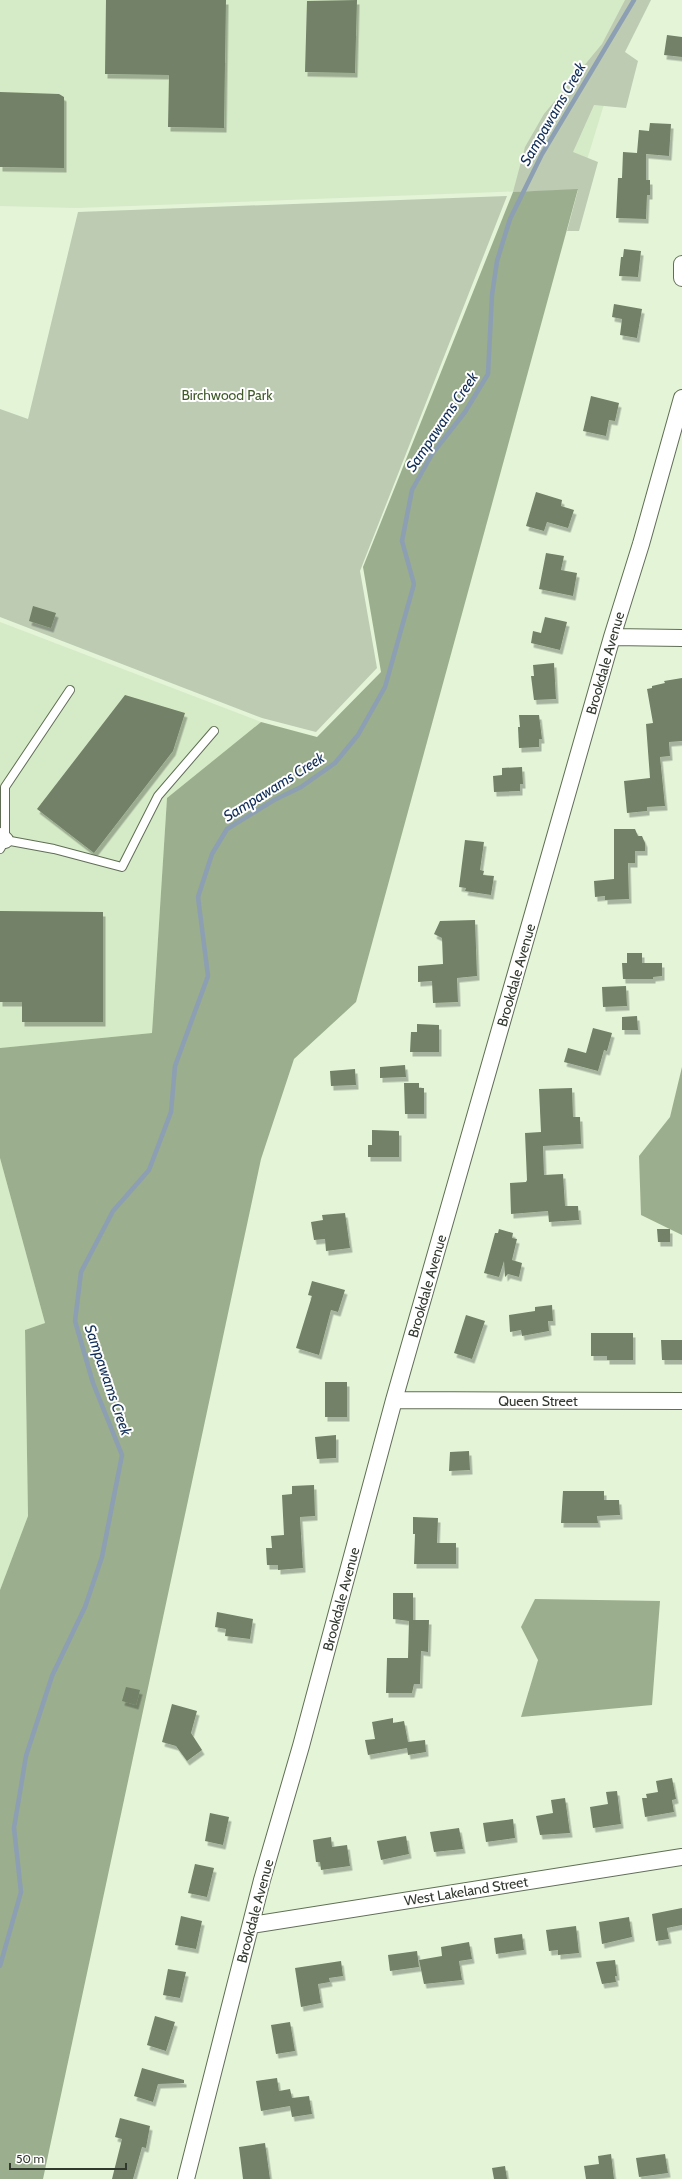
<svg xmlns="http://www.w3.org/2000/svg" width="682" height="2179" viewBox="0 0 682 2179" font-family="Cabin,sans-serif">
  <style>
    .built { fill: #d5eac6 }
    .green { fill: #bccbb2 }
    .forest { fill: #9bae8d }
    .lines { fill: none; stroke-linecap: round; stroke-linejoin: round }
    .stream { stroke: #8d9fb3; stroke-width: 4.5 }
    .building { fill: #728167; filter: url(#shadow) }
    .lane-casing { stroke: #606e55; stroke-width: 10 }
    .street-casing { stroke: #606e55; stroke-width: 18 }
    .lane { stroke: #fff; stroke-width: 8 }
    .street { stroke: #fff; stroke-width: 16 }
    .labels { text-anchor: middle; stroke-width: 4; stroke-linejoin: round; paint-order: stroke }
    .park-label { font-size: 14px; fill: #3f5a28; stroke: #fff }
    .street-label { font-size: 14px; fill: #32392e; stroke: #fff }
    .water-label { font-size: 15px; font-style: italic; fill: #112e57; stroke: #fff }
  </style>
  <defs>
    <filter id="shadow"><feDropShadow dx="2.5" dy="4.5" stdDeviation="0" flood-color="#0004"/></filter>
  </defs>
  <rect width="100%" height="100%" fill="#e3f4d7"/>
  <path class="built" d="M 0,0 L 636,0 L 578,189 L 77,208 L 0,206 Z
    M 0,622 L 261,722 L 167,798 L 152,1033 L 0,1048 Z
    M 0,1158 L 45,1323 L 25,1330 L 28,1516 L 0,1590 Z"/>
  <path class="green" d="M 625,0 L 651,0 L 625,52 L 638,61 L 626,108 L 594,105 L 573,152 L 598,162 L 579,231 L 567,231 L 578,190 L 513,192 L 525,147 L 544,114 L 602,44 Z
    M 507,196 L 360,571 L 377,668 L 316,732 L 262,718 L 0,617 L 0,409 L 28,419 L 78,212 Z"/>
  <path class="forest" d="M 578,189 L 356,1002 L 294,1059 L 261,1159 L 43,2179 L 0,2179 L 0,1590 L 28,1516 L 25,1330 L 45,1323 L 0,1158 L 0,1048 L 152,1033 L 167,798 L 261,722 L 317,737 L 381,672 L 363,567 L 513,192 Z
    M 682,1067 L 682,1235 L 641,1215 L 639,1156 L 670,1117 Z
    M 535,1599 L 660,1601 L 652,1705 L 521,1717 L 538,1660 L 521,1627 Z"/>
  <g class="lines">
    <path class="stream" d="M 0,1966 L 21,1892 L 14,1828 L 26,1756 L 52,1676 L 85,1607 L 102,1557 L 122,1455 L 93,1383 L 75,1321 L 81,1272 L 113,1211 L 149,1170 L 171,1112 L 175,1066 L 208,976 L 198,897 L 212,854 L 227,829 L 274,800 L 301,787 L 335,763 L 358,735 L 385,687 L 414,584 L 402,541 L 412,490 L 432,454 L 465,412 L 488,374 L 492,295 L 497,261 L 510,219 L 542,154 L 634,0"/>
  </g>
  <path class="building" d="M 106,0 L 226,0 L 224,128 L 168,127 L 169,75 L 105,74 Z
    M 357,0 L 355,73 L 305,72 L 307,1 Z
    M 667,35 L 682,37 L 682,57 L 664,55 Z
    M 0,92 L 59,94 L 64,97 L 64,168 L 0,167 Z
    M 650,123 L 671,124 L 669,156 L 646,154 L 646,180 L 650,180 L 650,195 L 647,195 L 646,219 L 616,218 L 618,178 L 622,178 L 623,152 L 637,153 L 639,130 L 649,131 Z
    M 624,249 L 641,251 L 638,277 L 619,276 L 621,257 L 623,257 Z
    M 614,304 L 642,309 L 637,338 L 620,335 L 622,319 L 612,317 Z
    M 591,396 L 619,403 L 615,421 L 609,420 L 606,436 L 583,431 Z
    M 536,492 L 562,500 L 561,506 L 574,510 L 568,528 L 547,522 L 544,531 L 526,526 Z
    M 546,553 L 564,556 L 561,570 L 577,573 L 573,596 L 539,589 Z
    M 33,606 L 56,613 L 51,628 L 29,621 Z
    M 545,617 L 567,622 L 560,650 L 531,643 L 533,631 L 541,633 Z
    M 554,663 L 556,699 L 534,700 L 531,676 L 534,676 L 533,665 Z
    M 682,678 L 682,741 L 669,742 L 670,756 L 660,757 L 665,806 L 647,807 L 647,811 L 627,813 L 624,781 L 650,778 L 646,724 L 653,723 L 647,689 L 652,688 L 652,686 L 665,683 L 664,681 Z
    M 125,695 L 185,713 L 173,751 L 94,853 L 37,809 Z
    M 519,715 L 539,715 L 542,739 L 539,739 L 539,747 L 519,748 L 518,727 L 520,727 Z
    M 522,767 L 523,784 L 520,784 L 520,791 L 494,792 L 493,776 L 502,775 L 502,768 Z
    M 614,829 L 635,829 L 638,836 L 642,836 L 645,843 L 645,851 L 635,851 L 635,863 L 628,863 L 629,899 L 605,900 L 605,896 L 595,897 L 594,881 L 614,879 Z
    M 465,840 L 484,842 L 480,870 L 484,871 L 483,875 L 494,876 L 491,895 L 465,891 L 466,888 L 459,887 Z
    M 0,911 L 103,912 L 103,1022 L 22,1022 L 22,1002 L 0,1002 Z
    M 475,920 L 477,976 L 457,978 L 458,1002 L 433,1003 L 432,981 L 418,982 L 418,966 L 443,964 L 442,938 L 434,934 L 440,921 Z
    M 627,953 L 642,953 L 642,963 L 662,963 L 662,976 L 653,977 L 653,979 L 623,979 L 622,963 L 627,963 Z
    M 626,986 L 627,1006 L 603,1007 L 602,987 Z
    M 637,1016 L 638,1030 L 622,1030 L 622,1017 Z
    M 417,1024 L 439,1025 L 439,1052 L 410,1052 L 411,1032 L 417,1032 Z
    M 593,1028 L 612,1033 L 607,1051 L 604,1050 L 598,1071 L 564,1062 L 568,1048 L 586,1053 Z
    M 405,1065 L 406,1077 L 380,1078 L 380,1067 Z
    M 355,1069 L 356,1085 L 331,1086 L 330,1071 Z
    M 404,1083 L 419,1083 L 419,1088 L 424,1088 L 424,1114 L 405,1114 Z
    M 572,1088 L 573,1117 L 580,1117 L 581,1144 L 543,1146 L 544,1175 L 563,1174 L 565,1206 L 578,1206 L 579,1220 L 549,1222 L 548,1211 L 511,1214 L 510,1183 L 526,1182 L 527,1180 L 525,1133 L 541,1132 L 539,1089 Z
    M 372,1130 L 399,1131 L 399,1157 L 368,1157 L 368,1145 L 372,1145 Z
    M 345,1213 L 350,1248 L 326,1251 L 325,1239 L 314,1240 L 311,1222 L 323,1220 L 322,1215 Z
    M 499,1229 L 513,1233 L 512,1238 L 517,1239 L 512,1260 L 522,1263 L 519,1277 L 508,1274 L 505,1277 L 504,1261 L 499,1277 L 484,1273 L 495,1233 L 498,1233 Z
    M 657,1229 L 670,1229 L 670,1242 L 658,1242 Z
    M 312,1281 L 345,1290 L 338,1312 L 331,1310 L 319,1355 L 296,1348 L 312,1296 L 308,1295 Z
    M 552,1305 L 553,1321 L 548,1321 L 549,1331 L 522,1336 L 521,1330 L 510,1332 L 509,1315 L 535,1311 L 535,1307 Z
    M 466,1315 L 485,1321 L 472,1359 L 454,1353 Z
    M 591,1333 L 633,1333 L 633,1360 L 607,1360 L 607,1356 L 591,1356 Z
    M 661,1340 L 682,1340 L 682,1360 L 662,1360 Z
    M 325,1382 L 347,1382 L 347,1417 L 325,1417 Z
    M 336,1435 L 336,1458 L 317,1459 L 315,1437 Z
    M 469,1451 L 470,1470 L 449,1471 L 450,1452 Z
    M 314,1485 L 315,1516 L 300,1517 L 303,1568 L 278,1570 L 278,1565 L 267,1565 L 266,1548 L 272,1548 L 271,1536 L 284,1535 L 282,1495 L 292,1494 L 292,1486 Z
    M 563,1491 L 604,1491 L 604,1500 L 619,1500 L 620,1515 L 597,1516 L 598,1523 L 561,1523 Z
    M 413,1517 L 438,1518 L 437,1543 L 456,1543 L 456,1564 L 414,1564 L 415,1534 L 413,1534 Z
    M 393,1593 L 413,1593 L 413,1620 L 429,1620 L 428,1652 L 421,1651 L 420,1684 L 414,1684 L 412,1693 L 386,1693 L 387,1658 L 408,1658 L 409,1621 L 393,1619 Z
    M 217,1612 L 253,1619 L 250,1639 L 225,1636 L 226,1629 L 215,1627 Z
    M 126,1687 L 140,1690 L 136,1705 L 122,1701 Z
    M 172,1704 L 197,1711 L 191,1733 L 202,1750 L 187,1761 L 176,1746 L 162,1742 Z
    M 393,1718 L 393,1723 L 404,1721 L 408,1742 L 425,1740 L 426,1752 L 408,1755 L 407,1748 L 368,1755 L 365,1740 L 375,1739 L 372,1722 Z
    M 672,1778 L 676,1799 L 672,1800 L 674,1812 L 645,1817 L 642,1798 L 647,1798 L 646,1794 L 658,1792 L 656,1781 Z
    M 617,1791 L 621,1824 L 593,1828 L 590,1807 L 608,1804 L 606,1792 Z
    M 565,1798 L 570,1833 L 540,1835 L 536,1816 L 553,1813 L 551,1800 Z
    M 210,1813 L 229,1817 L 223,1845 L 205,1841 Z
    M 513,1819 L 515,1838 L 486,1842 L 483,1823 Z
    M 459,1828 L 463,1849 L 434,1852 L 430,1832 Z
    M 406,1836 L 409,1854 L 381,1860 L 377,1841 Z
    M 331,1837 L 332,1847 L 347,1845 L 350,1866 L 321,1870 L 320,1862 L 316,1862 L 313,1840 Z
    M 195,1864 L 214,1868 L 207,1897 L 188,1893 Z
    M 682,1908 L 682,1925 L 667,1928 L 669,1939 L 656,1941 L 652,1914 Z
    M 181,1916 L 202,1921 L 196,1949 L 175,1945 Z
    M 629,1917 L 632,1937 L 602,1944 L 599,1922 Z
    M 576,1926 L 579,1953 L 558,1955 L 558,1950 L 549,1951 L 546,1930 Z
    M 522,1934 L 524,1950 L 496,1954 L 494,1938 Z
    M 469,1942 L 472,1959 L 459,1961 L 462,1980 L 424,1984 L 419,1960 L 442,1956 L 441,1947 Z
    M 417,1951 L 419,1967 L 390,1971 L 388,1955 Z
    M 615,1960 L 617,1976 L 615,1976 L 616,1982 L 602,1984 L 596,1962 Z
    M 341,1961 L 343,1976 L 329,1978 L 330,1982 L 318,1984 L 321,2003 L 301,2007 L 295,1968 Z
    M 168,1969 L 186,1972 L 180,1998 L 163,1995 Z
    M 155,2016 L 175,2022 L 166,2051 L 147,2045 Z
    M 290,2022 L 295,2051 L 276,2054 L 271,2025 Z
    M 142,2068 L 184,2080 L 184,2083 L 158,2084 L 153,2102 L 134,2096 Z
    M 277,2078 L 279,2091 L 290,2089 L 292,2098 L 309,2096 L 312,2114 L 292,2117 L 290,2106 L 261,2111 L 256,2081 Z
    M 120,2118 L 150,2126 L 146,2148 L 142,2147 L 133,2179 L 112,2179 L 122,2139 L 115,2137 Z
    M 265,2143 L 270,2179 L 243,2179 L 239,2147 Z
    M 611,2154 L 614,2179 L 586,2179 L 584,2166 L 599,2164 L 598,2156 Z
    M 665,2154 L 668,2173 L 639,2177 L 636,2158 Z
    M 505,2166 L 507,2179 L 494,2179 L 492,2168 Z"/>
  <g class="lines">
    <defs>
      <path id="lane" d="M 5,840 L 54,849 L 122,867 L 158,796 L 214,731
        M 0,849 L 5,840 L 5,787 L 70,690"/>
      <path id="street" d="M 682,264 L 682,278
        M 612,637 L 682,638
        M 0,836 L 5,840
        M 394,1400 L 682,1401
        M 251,1925 L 682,1857
        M 186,2179 L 262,1880 L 301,1746 L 394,1400 L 612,637 L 641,544 L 682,398"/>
    </defs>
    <use href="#lane" class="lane-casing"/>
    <use href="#street" class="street-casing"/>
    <use href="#lane" class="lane"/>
    <use href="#street" class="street"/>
  </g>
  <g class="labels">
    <g class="park-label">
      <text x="227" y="400">Birchwood Park</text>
    </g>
    <g class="street-label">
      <text transform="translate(605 663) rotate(-74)" y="5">Brookdale Avenue</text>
      <text transform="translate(516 975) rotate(-74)" y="5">Brookdale Avenue</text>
      <text transform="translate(427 1286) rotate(-74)" y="5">Brookdale Avenue</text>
      <text x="538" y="1406">Queen Street</text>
      <text transform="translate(341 1599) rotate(-75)" y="5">Brookdale Avenue</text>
      <text transform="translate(466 1891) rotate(-9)" y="5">West Lakeland Street</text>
      <text transform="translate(255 1911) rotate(-75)" y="5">Brookdale Avenue</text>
    </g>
    <g class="water-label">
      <text transform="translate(553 114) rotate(-60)" y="5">Sampawams Creek</text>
      <text transform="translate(442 422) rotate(-56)" y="5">Sampawams Creek</text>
      <text transform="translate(274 787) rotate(-32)" y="5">Sampawams Creek</text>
      <text transform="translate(108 1380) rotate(71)" y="5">Sampawams Creek</text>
    </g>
  </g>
  <path d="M10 2163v6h116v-6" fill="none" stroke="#32392e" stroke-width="2"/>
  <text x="16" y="2163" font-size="12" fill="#32392e" stroke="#ffffff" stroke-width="3" paint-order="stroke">50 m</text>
</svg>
